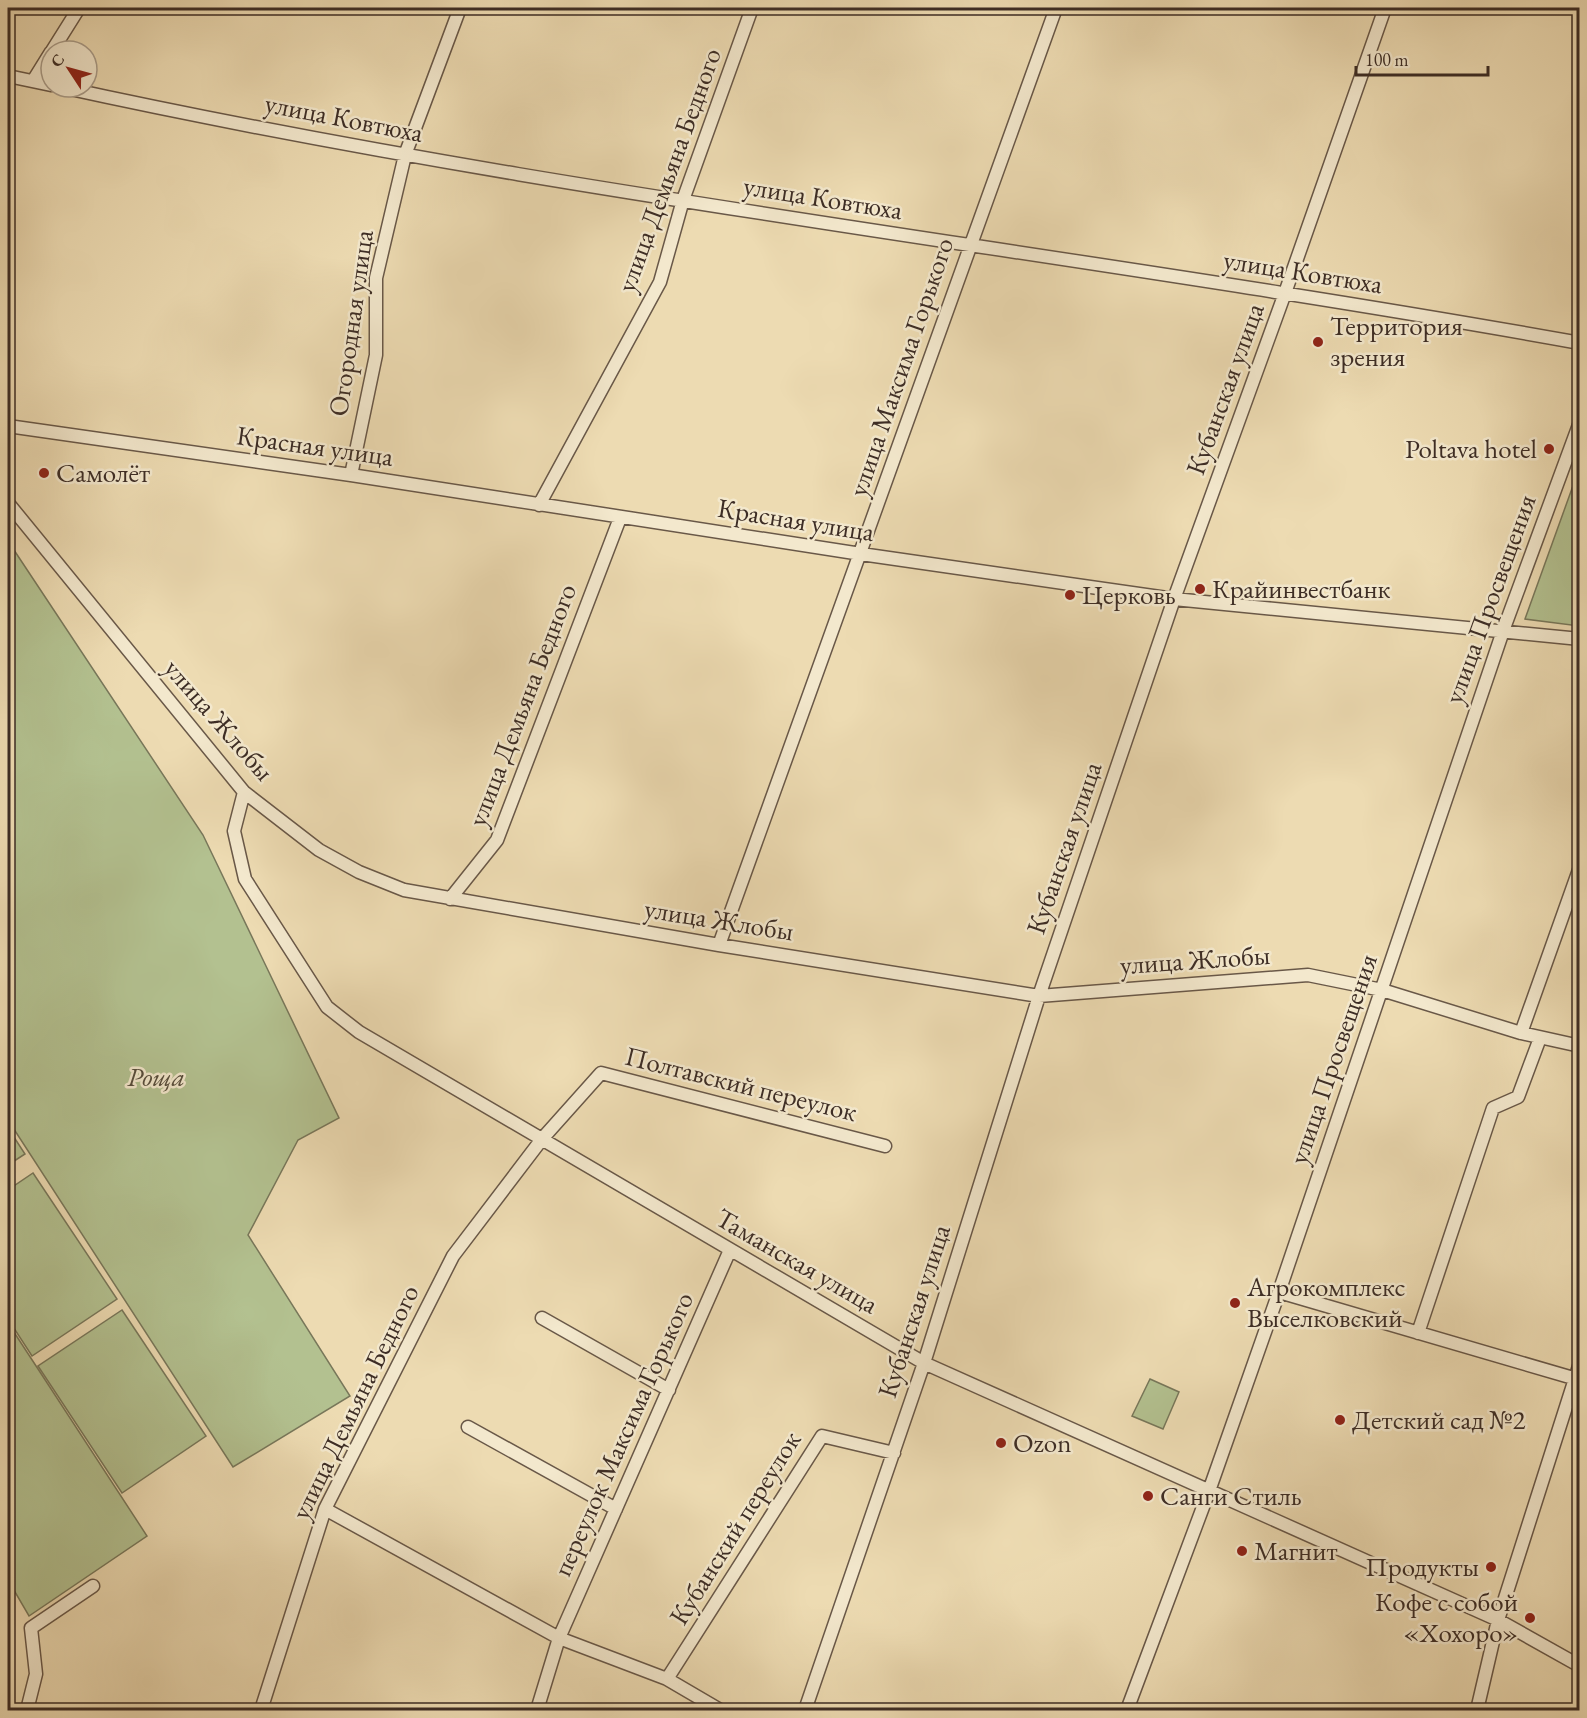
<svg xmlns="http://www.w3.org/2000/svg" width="1587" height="1718" viewBox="0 0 1587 1718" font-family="'EB Garamond',serif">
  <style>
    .green { fill: #b3c190; stroke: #78775a; stroke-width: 1.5 }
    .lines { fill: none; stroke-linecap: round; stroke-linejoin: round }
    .minor-casing { stroke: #695848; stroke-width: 15 }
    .minor { stroke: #f3e8cd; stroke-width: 12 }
    .poi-dot { fill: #8f2418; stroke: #f3e8cd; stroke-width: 2 }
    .labels { text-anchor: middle; stroke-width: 5; stroke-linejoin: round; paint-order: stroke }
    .street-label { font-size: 27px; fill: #3d2d25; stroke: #f3e8cd }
    .poi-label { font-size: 27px; fill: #3d2d25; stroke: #f3e8cd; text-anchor: start }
    .park-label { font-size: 27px; font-style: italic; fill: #554b3a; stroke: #f3e8cd }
  </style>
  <rect width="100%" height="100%" fill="#eddbb2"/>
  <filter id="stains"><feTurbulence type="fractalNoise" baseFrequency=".00333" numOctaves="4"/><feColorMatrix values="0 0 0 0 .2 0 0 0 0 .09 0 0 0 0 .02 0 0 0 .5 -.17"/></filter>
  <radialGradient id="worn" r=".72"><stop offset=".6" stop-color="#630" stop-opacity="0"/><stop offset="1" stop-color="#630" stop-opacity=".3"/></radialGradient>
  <path class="green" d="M 1579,469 L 1579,626 L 1525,619 Z
    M 8,541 L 203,835 L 339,1118 L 298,1140 L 248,1235 L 350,1396 L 233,1467 L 8,1120 Z
    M 8,1128 L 25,1154 L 8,1165 Z
    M 33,1173 L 117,1299 L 32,1356 L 8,1319 L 8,1190 Z
    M 122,1310 L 206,1436 L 122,1493 L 38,1366 Z
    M 8,1323 L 147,1536 L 29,1616 L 8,1580 Z
    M 1150,1379 L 1179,1392 L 1163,1429 L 1132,1416 Z"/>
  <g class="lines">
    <defs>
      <path id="minor" d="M 52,51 L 79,8
        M 8,76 L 51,85
        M 33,81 L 51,52
        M 61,87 C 563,197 1074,252 1580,343
        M 8,426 L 351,475 L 861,554 L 1174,599 L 1580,639
        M 351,475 L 376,355 L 376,278 L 405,155 L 460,8
        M 8,503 L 244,792 L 319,850 L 359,872 L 404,890 L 719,945 L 1039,996 L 1308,975 L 1382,990 L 1521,1033 L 1580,1046
        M 539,505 L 660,282 L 683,200 L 752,8
        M 244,792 L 234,831 L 245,879 L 327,1007 L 359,1032 L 924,1363 L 1498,1620 L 1580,1666
        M 450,899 L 497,840 L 620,518
        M 719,945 L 1056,8
        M 1521,1033 L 1580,867
        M 1279,1292 L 1580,1380
        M 542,1318 L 669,1390
        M 1418,1333 L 1493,1108 L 1518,1097 L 1540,1038
        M 468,1427 L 616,1509
        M 325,1509 L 559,1638 L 667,1679 L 720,1710
        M 667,1679 L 822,1436 L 894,1453
        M 27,1710 L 36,1674 L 31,1628 L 93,1586
        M 261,1710 L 325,1509 L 453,1256 L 542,1139 L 601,1073 L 885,1146
        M 537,1710 L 559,1638 L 730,1250
        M 805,1710 L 924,1363 L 1039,996 L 1174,599 L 1285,293 L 1385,8
        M 1127,1710 L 1209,1491 L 1279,1292 L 1503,631 L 1580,422
        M 1477,1710 L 1498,1620 L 1580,1363"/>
    </defs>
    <use href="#minor" class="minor-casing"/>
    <use href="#minor" class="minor"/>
  </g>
  <g class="poi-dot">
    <circle cx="1318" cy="342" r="6"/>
    <circle cx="1549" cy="449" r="6"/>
    <circle cx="44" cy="473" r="6"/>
    <circle cx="1200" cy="589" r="6"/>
    <circle cx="1070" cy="595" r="6"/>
    <circle cx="1235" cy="1303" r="6"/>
    <circle cx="1340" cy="1420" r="6"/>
    <circle cx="1001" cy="1443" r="6"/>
    <circle cx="1148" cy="1496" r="6"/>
    <circle cx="1242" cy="1551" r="6"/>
    <circle cx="1491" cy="1567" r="6"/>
    <circle cx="1530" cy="1618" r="6"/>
  </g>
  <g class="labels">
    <g class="street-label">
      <text transform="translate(344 118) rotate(11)" y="9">улица Ковтюха</text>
      <text transform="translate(669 170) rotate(-70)" y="9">улица Демьяна Бедного</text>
      <text transform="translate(823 198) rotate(9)" y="9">улица Ковтюха</text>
      <text transform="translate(1303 272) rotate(9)" y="9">улица Ковтюха</text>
      <text transform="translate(351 323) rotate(-82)" y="9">Огородная улица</text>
      <text transform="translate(901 367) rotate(-71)" y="9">улица Максима Горького</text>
      <text transform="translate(1225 389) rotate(-70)" y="9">Кубанская улица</text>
      <text transform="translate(315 446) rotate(8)" y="9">Красная улица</text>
      <text transform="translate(796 520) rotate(9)" y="9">Красная улица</text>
      <text transform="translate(1490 599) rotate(-70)" y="9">улица Просвещения</text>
      <text transform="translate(522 705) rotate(-69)" y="9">улица Демьяна Бедного</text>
      <text transform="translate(219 720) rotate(49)" y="9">улица Жлобы</text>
      <text transform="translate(1064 848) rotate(-71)" y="9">Кубанская улица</text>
      <text transform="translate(719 920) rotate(9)" y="9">улица Жлобы</text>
      <text transform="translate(1195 960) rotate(-4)" y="9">улица Жлобы</text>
      <text transform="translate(1333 1059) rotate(-71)" y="9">улица Просвещения</text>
      <text transform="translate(741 1084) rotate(14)" y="9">Полтавский переулок</text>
      <text transform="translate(797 1261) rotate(30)" y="9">Таманская улица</text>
      <text transform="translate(914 1311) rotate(-72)" y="9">Кубанская улица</text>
      <text transform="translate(355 1402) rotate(-64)" y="9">улица Демьяна Бедного</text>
      <text transform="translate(623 1434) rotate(-66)" y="9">переулок Максима Горького</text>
      <text transform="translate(735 1528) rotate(-58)" y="9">Кубанский переулок</text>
    </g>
    <g class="poi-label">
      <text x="1330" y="335">Территория<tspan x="1330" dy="31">зрения</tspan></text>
      <text x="1537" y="458" text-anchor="end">Poltava hotel</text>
      <text x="56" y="482">Самолёт</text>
      <text x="1212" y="598">Крайинвестбанк</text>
      <text x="1082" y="604">Церковь</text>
      <text x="1247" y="1296">Агрокомплекс<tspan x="1247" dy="31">Выселковский</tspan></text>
      <text x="1352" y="1429">Детский сад №2</text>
      <text x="1013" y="1452">Ozon</text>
      <text x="1160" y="1505">Санги Стиль</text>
      <text x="1254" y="1560">Магнит</text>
      <text x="1479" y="1576" text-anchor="end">Продукты</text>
      <text x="1518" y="1611" text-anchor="end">Кофе с собой<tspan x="1518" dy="31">«Хохоро»</tspan></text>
    </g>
    <g class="park-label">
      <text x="156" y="1086">Роща</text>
    </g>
  </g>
  <rect width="1587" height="1718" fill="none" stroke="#eddbb2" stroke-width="30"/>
  <rect x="9" y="9" width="1569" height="1700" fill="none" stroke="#3d2d25" stroke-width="3"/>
  <rect x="15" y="15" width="1557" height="1688" fill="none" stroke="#3d2d25" stroke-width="1.5"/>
  <g transform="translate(69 69) rotate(306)"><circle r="28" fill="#f3e8cd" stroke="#aa9d8a" stroke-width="1.5"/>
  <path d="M0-4.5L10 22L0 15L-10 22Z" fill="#8f2418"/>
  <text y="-9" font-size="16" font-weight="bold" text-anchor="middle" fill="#3d2d25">С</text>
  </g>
  <path d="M1356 66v9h132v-9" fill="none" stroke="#3d2d25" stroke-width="3"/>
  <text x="1365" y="66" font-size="18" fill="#3d2d25" stroke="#f3e8cd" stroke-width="4.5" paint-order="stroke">100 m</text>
  <rect width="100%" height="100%" filter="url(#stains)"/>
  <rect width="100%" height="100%" fill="url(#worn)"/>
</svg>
